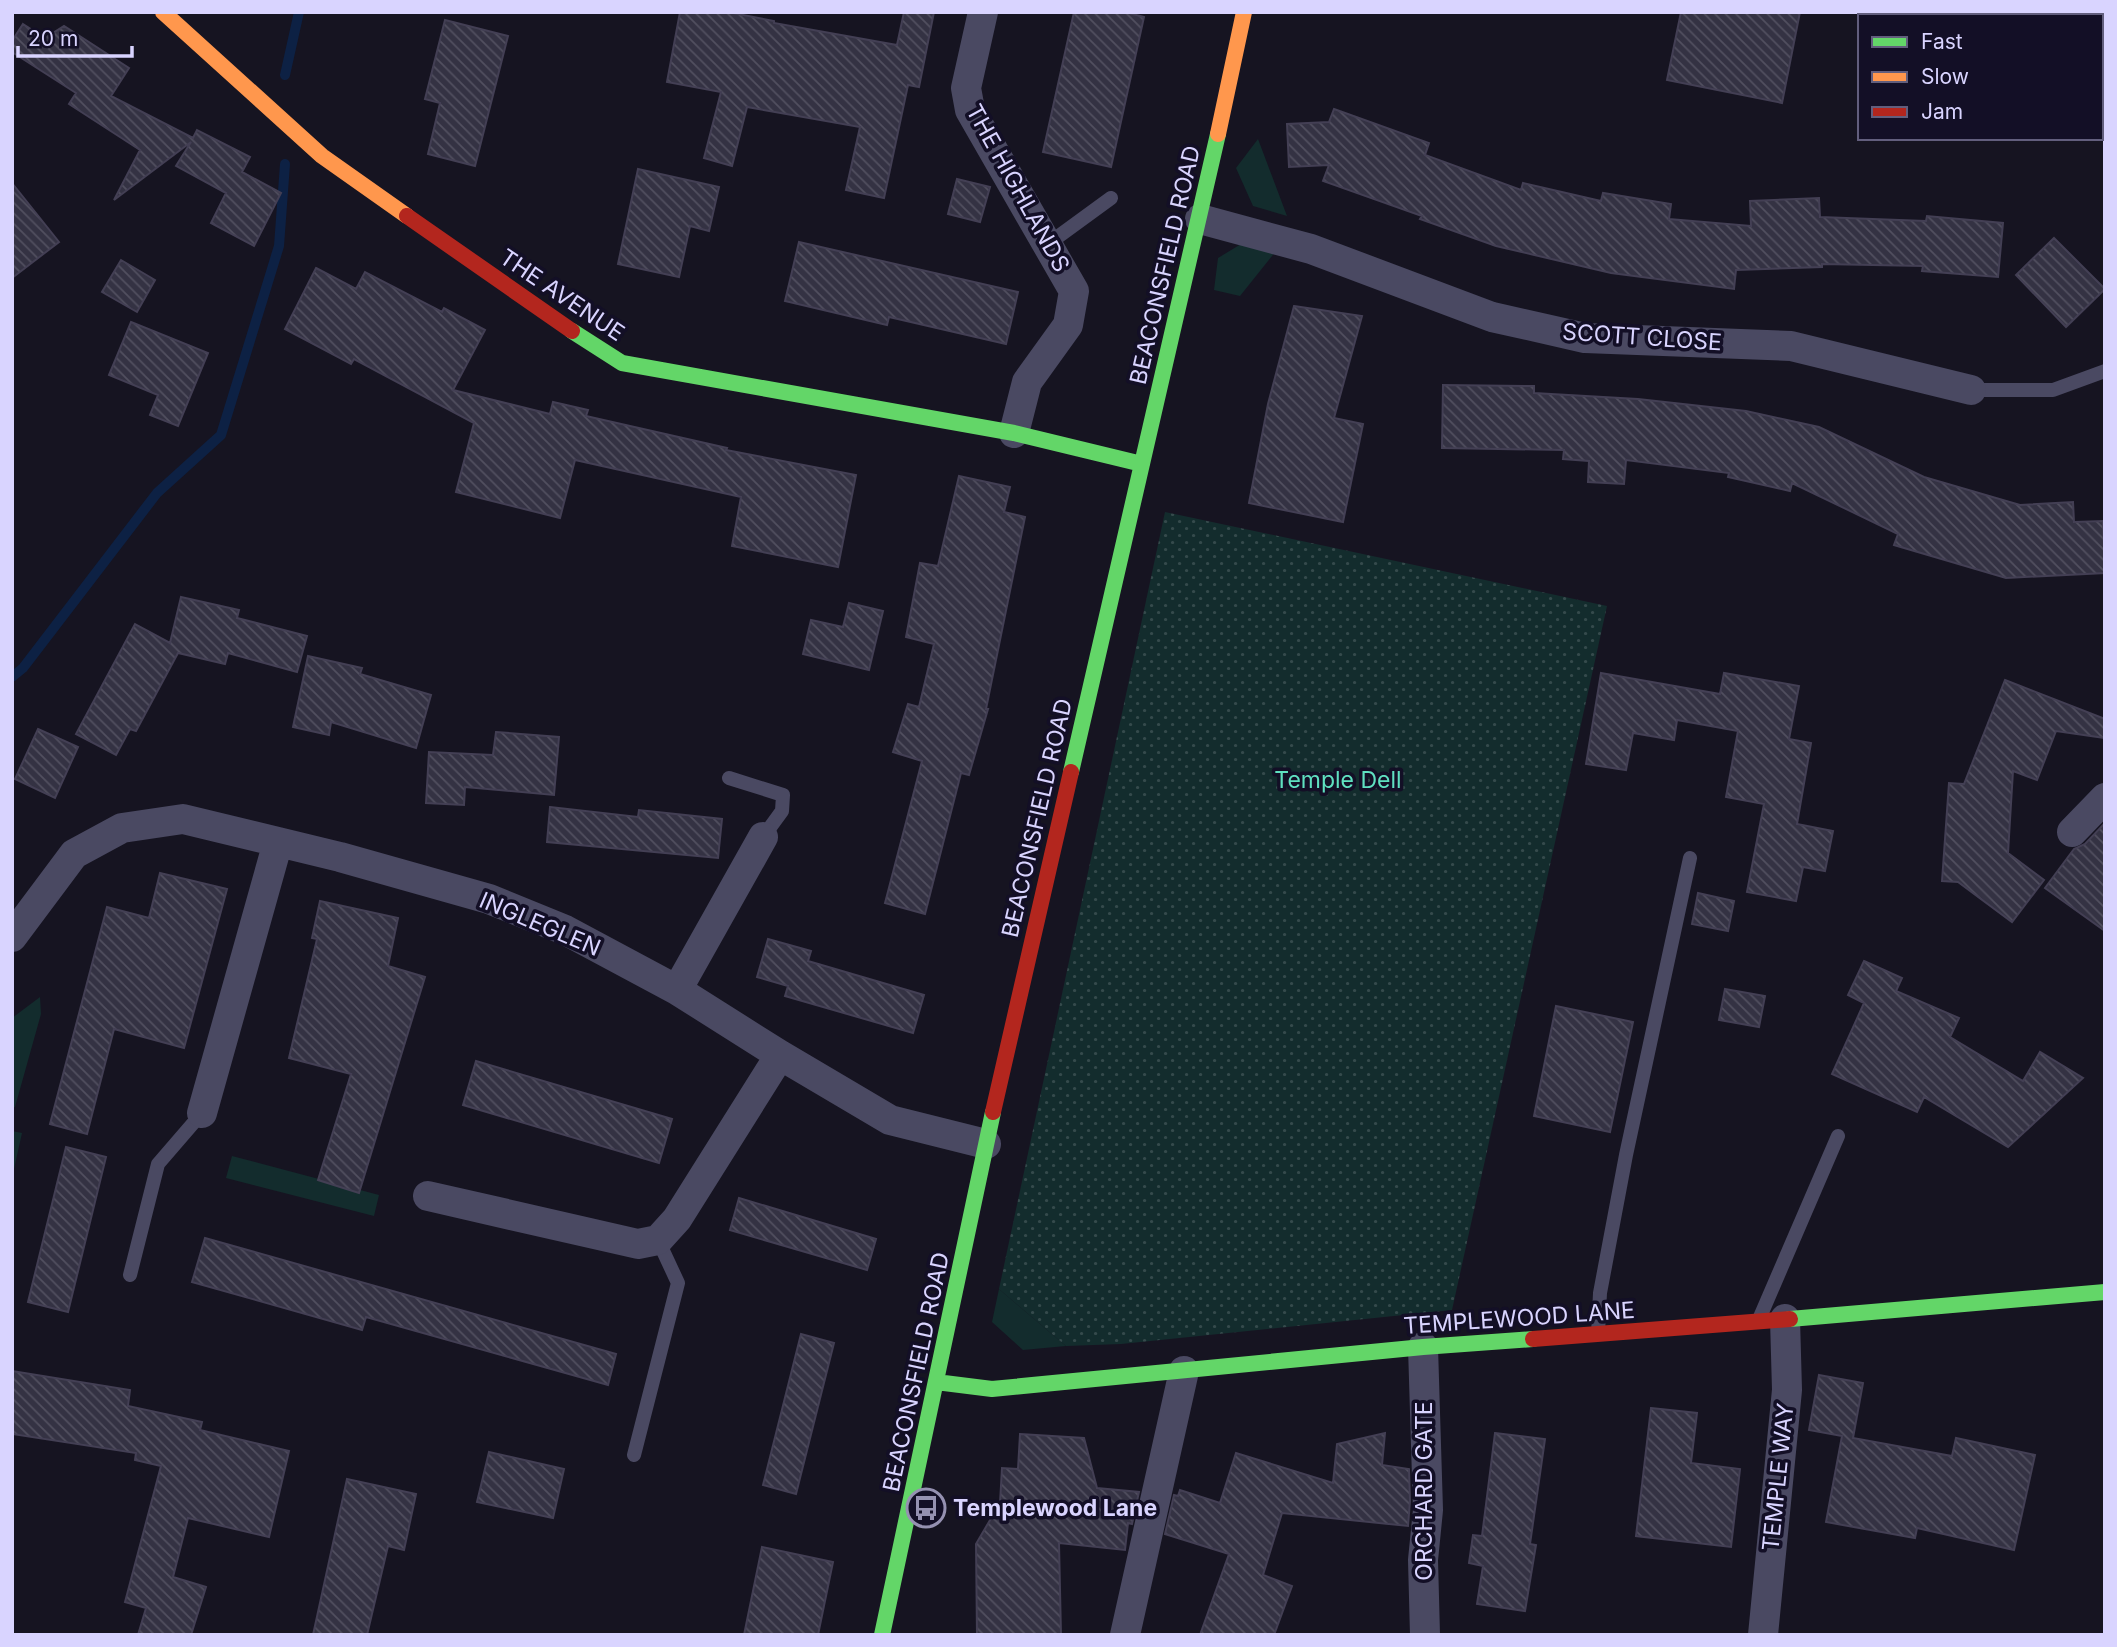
<svg xmlns="http://www.w3.org/2000/svg" width="2117" height="1647" viewBox="0 0 2117 1647" font-family="Inter,sans-serif">
  <style>
    .green { fill: #132c2d }
    .park { fill: url(#park-dots) }
    .lines { fill: none; stroke-linecap: round; stroke-linejoin: round }
    .stream { stroke: #0d2144; stroke-width: 10 }
    .building { fill: url(#building-back-hatch); stroke: #433f54; stroke-width: 2 }
    .lane { stroke: #4a4962; stroke-width: 14 }
    .street { stroke: #4a4962; stroke-width: 30 }
    .fast { stroke: #63d668; stroke-width: 16 }
    .slow { stroke: #ff974d; stroke-width: 16 }
    .jam { stroke: #b3261e; stroke-width: 16 }
    .labels { text-anchor: middle; stroke-width: 7; stroke-linejoin: round; paint-order: stroke }
    .street-label { font-size: 23px; fill: #d9d4ff; stroke: #130f26 }
    .park-label { font-size: 23px; fill: #5fe0c0; stroke: #130f26 }
    .poi-label { font-size: 23px; font-weight: bold; fill: #d9d4ff; stroke: #130f26; text-anchor: start }
  </style>
  <defs>
    <pattern id="park-dots" width="8" height="8" patternUnits="userSpaceOnUse" patternTransform="scale(1.75)"><rect width="8" height="8" fill="#132c2d"/><path d="M2 2h.1M6 6h.1" fill="none" stroke="#354a4c" stroke-width="1.8" stroke-linecap="round"/></pattern>
    <pattern id="building-back-hatch" width="6" height="6" patternUnits="userSpaceOnUse" patternTransform="scale(1.75)"><rect width="6" height="6" fill="#343243"/><path d="M-1 5l2 2M0 0l6 6M5-1l2 2" fill="none" stroke="#514f5f"/></pattern>
  </defs>
  <rect width="100%" height="100%" fill="#161421"/>
  <path class="green" d="M 1258,139 L 1287,216 L 1253,206 L 1236,168 Z
    M 1246,241 L 1280,246 L 1240,296 L 1214,290 L 1218,258 Z
    M 40,997 L 41,1014 L 15,1107 L 12,1108 L 12,1018 Z
    M 12,1131 L 22,1133 L 12,1178 Z
    M 232,1156 L 379,1195 L 374,1216 L 226,1178 Z
    M 999,1289 L 1066,1346 L 1023,1350 L 992,1322 Z"/>
  <path class="park" d="M 1165,512 L 1607,606 L 1452,1310 L 1121,1344 L 1066,1346 L 999,1289 Z"/>
  <g class="lines">
    <path class="stream" d="M 285,75 L 299,12
      M 12,677 L 23,668 L 157,493 L 221,435 L 279,246 L 285,164"/>
  </g>
  <path class="building" d="M 680,12 L 728,12 L 774,21 L 774,23 L 897,45 L 904,12 L 934,12 L 919,87 L 908,85 L 884,198 L 846,190 L 860,127 L 747,107 L 732,166 L 704,158 L 721,92 L 667,82 Z
    M 1074,12 L 1125,12 L 1144,17 L 1111,167 L 1043,152 Z
    M 1681,12 L 1800,12 L 1782,103 L 1667,80 Z
    M 445,20 L 508,36 L 475,166 L 428,154 L 440,103 L 425,99 Z
    M 23,24 L 45,38 L 64,26 L 129,68 L 111,96 L 193,138 L 197,130 L 250,157 L 242,172 L 281,193 L 254,246 L 211,223 L 226,193 L 176,166 L 191,142 L 114,200 L 140,150 L 69,104 L 76,93 L 12,52 L 12,41 Z
    M 1334,109 L 1429,143 L 1425,155 L 1521,190 L 1523,183 L 1601,201 L 1603,193 L 1671,204 L 1669,219 L 1751,226 L 1750,201 L 1819,198 L 1820,217 L 1926,221 L 1927,216 L 2003,223 L 1998,277 L 1922,271 L 1923,266 L 1822,264 L 1822,267 L 1736,270 L 1734,289 L 1611,273 L 1496,246 L 1420,219 L 1422,216 L 1323,181 L 1329,165 L 1289,167 L 1287,124 L 1329,122 Z
    M 638,169 L 719,187 L 709,231 L 690,226 L 679,277 L 618,264 Z
    M 957,179 L 990,187 L 980,222 L 948,214 Z
    M 12,183 L 59,242 L 12,278 Z
    M 2054,238 L 2105,289 L 2066,327 L 2016,275 Z
    M 799,242 L 1018,292 L 1006,344 L 889,317 L 887,325 L 785,301 Z
    M 121,260 L 155,280 L 137,312 L 102,292 Z
    M 316,268 L 356,289 L 365,272 L 442,312 L 444,308 L 485,330 L 453,390 L 550,414 L 553,402 L 588,410 L 586,416 L 727,448 L 726,450 L 856,475 L 838,567 L 732,546 L 741,497 L 575,460 L 560,518 L 456,492 L 474,423 L 354,359 L 351,364 L 285,329 Z
    M 1294,306 L 1362,316 L 1334,418 L 1363,424 L 1343,522 L 1249,503 L 1268,404 Z
    M 131,322 L 208,353 L 178,426 L 150,415 L 158,395 L 109,375 Z
    M 1443,385 L 1534,386 L 1534,393 L 1638,399 L 1746,411 L 1819,427 L 1924,477 L 2020,505 L 2073,502 L 2074,522 L 2103,521 L 2105,573 L 2006,578 L 1894,545 L 1898,534 L 1792,483 L 1790,491 L 1728,477 L 1729,473 L 1626,460 L 1624,484 L 1588,482 L 1589,461 L 1563,459 L 1564,450 L 1442,448 Z
    M 959,476 L 1010,487 L 1004,512 L 1025,517 L 986,709 L 988,709 L 969,775 L 961,773 L 925,914 L 885,903 L 922,761 L 893,752 L 908,704 L 919,707 L 934,644 L 906,637 L 920,563 L 938,566 Z
    M 181,597 L 239,610 L 237,618 L 307,636 L 297,672 L 228,653 L 225,664 L 178,653 L 136,731 L 130,729 L 116,755 L 76,734 L 135,624 L 170,643 Z
    M 849,603 L 883,611 L 869,670 L 803,654 L 811,620 L 843,627 Z
    M 308,656 L 362,668 L 360,674 L 431,695 L 416,748 L 331,722 L 329,735 L 293,727 Z
    M 1601,673 L 1720,694 L 1724,673 L 1799,686 L 1789,739 L 1811,743 L 1797,824 L 1833,831 L 1825,871 L 1803,867 L 1796,901 L 1747,892 L 1764,804 L 1726,797 L 1738,731 L 1677,720 L 1674,740 L 1633,733 L 1626,770 L 1586,764 Z
    M 2005,680 L 2105,719 L 2105,738 L 2056,731 L 2037,780 L 2013,771 L 2008,853 L 2044,880 L 2012,922 L 1958,882 L 1942,881 L 1949,783 L 1964,784 Z
    M 38,729 L 78,747 L 55,798 L 15,779 Z
    M 496,732 L 559,737 L 554,795 L 465,787 L 464,805 L 426,803 L 429,752 L 493,755 Z
    M 550,807 L 638,817 L 639,810 L 722,819 L 718,858 L 547,842 Z
    M 2105,823 L 2105,931 L 2045,888 L 2074,849 L 2085,844 Z
    M 160,873 L 227,889 L 184,1048 L 114,1029 L 87,1134 L 50,1124 L 107,907 L 149,918 Z
    M 1698,893 L 1734,901 L 1728,931 L 1692,924 Z
    M 320,901 L 398,918 L 388,966 L 425,977 L 359,1193 L 318,1180 L 351,1074 L 289,1058 L 317,939 L 312,938 Z
    M 768,939 L 811,951 L 808,961 L 924,995 L 913,1033 L 785,996 L 788,986 L 757,977 Z
    M 1864,961 L 1902,978 L 1896,991 L 1959,1018 L 1950,1037 L 2023,1081 L 2040,1052 L 2083,1078 L 2008,1147 L 1924,1097 L 1917,1112 L 1832,1074 L 1864,1003 L 1848,995 Z
    M 1725,989 L 1765,996 L 1759,1027 L 1719,1020 Z
    M 1556,1006 L 1633,1022 L 1610,1132 L 1534,1116 Z
    M 476,1061 L 672,1119 L 659,1163 L 463,1105 Z
    M 66,1147 L 106,1157 L 68,1312 L 28,1302 Z
    M 739,1198 L 876,1239 L 867,1270 L 730,1230 Z
    M 205,1238 L 616,1354 L 608,1385 L 366,1317 L 362,1330 L 192,1282 Z
    M 801,1334 L 834,1343 L 796,1494 L 763,1485 Z
    M 12,1371 L 130,1390 L 128,1406 L 202,1422 L 200,1430 L 289,1451 L 269,1537 L 188,1518 L 173,1577 L 206,1587 L 191,1635 L 138,1635 L 146,1608 L 125,1602 L 161,1466 L 135,1460 L 136,1453 L 12,1434 Z
    M 1819,1375 L 1863,1383 L 1853,1438 L 1952,1456 L 1956,1438 L 2035,1455 L 2014,1550 L 1917,1528 L 1915,1538 L 1826,1522 L 1842,1436 L 1809,1430 Z
    M 1651,1408 L 1697,1413 L 1691,1463 L 1740,1469 L 1731,1547 L 1636,1536 Z
    M 1385,1433 L 1382,1465 L 1409,1469 L 1410,1501 L 1408,1526 L 1282,1513 L 1263,1575 L 1292,1586 L 1274,1635 L 1200,1635 L 1229,1554 L 1165,1534 L 1174,1495 L 1178,1496 L 1180,1490 L 1220,1503 L 1236,1453 L 1333,1483 L 1337,1444 Z
    M 1495,1433 L 1545,1439 L 1530,1544 L 1536,1545 L 1525,1611 L 1477,1604 L 1483,1566 L 1469,1563 L 1473,1535 L 1482,1536 Z
    M 1020,1434 L 1084,1438 L 1097,1488 L 1139,1492 L 1132,1524 L 1128,1523 L 1125,1550 L 1059,1543 L 1061,1635 L 977,1635 L 976,1544 L 1000,1503 L 1002,1468 L 1018,1469 Z
    M 489,1452 L 564,1469 L 553,1518 L 477,1502 Z
    M 347,1479 L 416,1494 L 404,1550 L 388,1546 L 367,1635 L 313,1635 Z
    M 762,1547 L 833,1562 L 818,1635 L 744,1635 Z"/>
  <g class="lines">
    <path class="lane" d="M 1048,244 L 1111,198
      M 1971,390 L 2053,390 L 2105,371
      M 729,778 L 783,795 L 782,811 L 763,837
      M 130,1275 L 158,1164 L 202,1113
      M 1760,1317 L 1838,1136
      M 1598,1334 L 1600,1293 L 1626,1155 L 1690,858
      M 634,1455 L 678,1283 L 658,1240"/>
    <path class="street" d="M 983,12 L 966,88 L 970,110 L 1074,291 L 1068,325 L 1027,382 L 1014,433
      M 1200,219 L 1311,249 L 1492,317 L 1585,338 L 1791,346 L 1971,390
      M 2072,832 L 2105,798
      M 12,937 L 74,854 L 122,828 L 183,819 L 340,857 L 489,899 L 565,930 L 677,990 L 780,1055 L 890,1120 L 986,1144
      M 677,990 L 763,837
      M 202,1113 L 278,842
      M 428,1196 L 638,1244 L 658,1240 L 677,1219 L 780,1055
      M 1423,1347 L 1428,1510 L 1423,1560 L 1425,1635
      M 1125,1635 L 1184,1371
      M 1763,1635 L 1787,1390 L 1785,1319"/>
    <path class="fast" d="M 572,331 L 622,363 L 1014,433 L 1142,464
      M 1071,772 L 1218,134
      M 1790,1319 L 2105,1292
      M 936,1382 L 992,1389 L 1423,1347 L 1533,1339
      M 882,1635 L 993,1112"/>
    <path class="slow" d="M 163,12 L 322,156 L 407,216
      M 1218,134 L 1244,12"/>
    <path class="jam" d="M 407,216 L 572,331
      M 993,1112 L 1071,772
      M 1533,1339 L 1790,1319"/>
  </g>
  <defs>
    <symbol id="bus-ring" viewBox="-11 -11 22 22"><circle r="9.5" fill="#130f26" stroke="#9591b1" stroke-width="1.5"/><path d="M-5-6H5V4H4V6H2V4H-2V6H-4V4H-5ZM-3.5-4V0h7V-4ZM-3.5 1.2v1.5H-2V1.2ZM2 1.2v1.5H3.5V1.2Z" fill="#9591b1"/></symbol>
  </defs>
  <g fill-rule="evenodd">
    <use href="#bus-ring" x="904" y="1486" width="44" height="44"/>
  </g>
  <g class="labels">
    <g class="street-label">
      <text transform="translate(1018 188) rotate(61)" y="8">THE HIGHLANDS</text>
      <text transform="translate(1165 265) rotate(-77)" y="8">BEACONSFIELD ROAD</text>
      <text transform="translate(562 295) rotate(34)" y="8">THE AVENUE</text>
      <text transform="translate(1642 337) rotate(4)" y="8">SCOTT CLOSE</text>
      <text transform="translate(1037 818) rotate(-77)" y="8">BEACONSFIELD ROAD</text>
      <text transform="translate(540 924) rotate(23)" y="8">INGLEGLEN</text>
      <text transform="translate(1519 1318) rotate(-4)" y="8">TEMPLEWOOD LANE</text>
      <text transform="translate(916 1372) rotate(-78)" y="8">BEACONSFIELD ROAD</text>
      <text transform="translate(1778 1477) rotate(-84)" y="8">TEMPLE WAY</text>
      <text transform="translate(1424 1491) rotate(-90)" y="8">ORCHARD GATE</text>
    </g>
    <g class="park-label">
      <text x="1338" y="788">Temple Dell</text>
    </g>
    <g class="poi-label">
      <text x="953" y="1516">Templewood Lane</text>
    </g>
  </g>
  <rect width="2117" height="1647" fill="none" stroke="#d9d4ff" stroke-width="28"/>
  <rect x="1858" y="14" width="245" height="126" fill="#130f26" stroke="#625e7d" stroke-width="2"/>
  <rect x="1872" y="37" width="35" height="10" fill="#63d668" stroke="#625e7d" stroke-width="2"/>
  <text x="1921" y="49" font-size="21" fill="#d9d4ff">Fast</text>
  <rect x="1872" y="72" width="35" height="10" fill="#ff974d" stroke="#625e7d" stroke-width="2"/>
  <text x="1921" y="84" font-size="21" fill="#d9d4ff">Slow</text>
  <rect x="1872" y="107" width="35" height="10" fill="#b3261e" stroke="#625e7d" stroke-width="2"/>
  <text x="1921" y="119" font-size="21" fill="#d9d4ff">Jam</text>
  <path d="M18 46v10h114v-10" fill="none" stroke="#d9d4ff" stroke-width="3.5"/>
  <text x="28" y="46" font-size="21" fill="#d9d4ff" stroke="#130f26" stroke-width="5" paint-order="stroke">20 m</text>
</svg>
